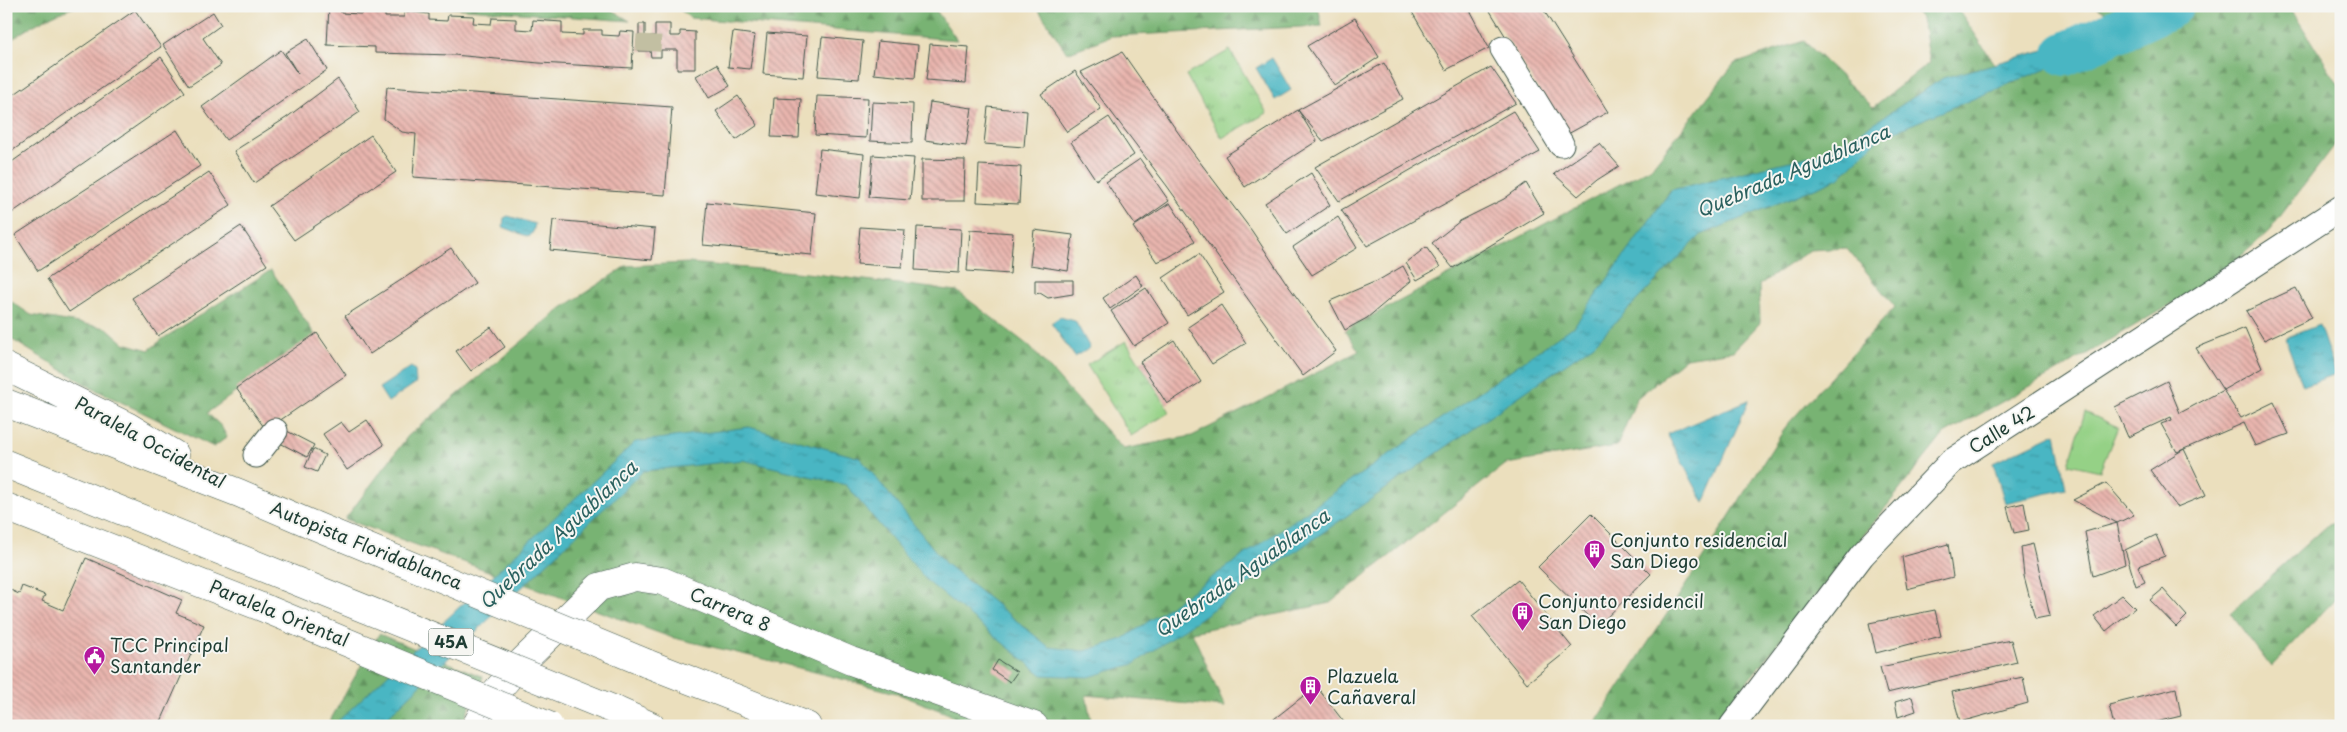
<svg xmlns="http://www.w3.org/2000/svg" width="2347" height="732" viewBox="0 0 2347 732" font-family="'Playpen Sans',sans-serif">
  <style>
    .forest { fill: url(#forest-firs); stroke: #4c7854 }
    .park { fill: url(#park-tufts); stroke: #5a875d }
    .garden { fill: #95d186; stroke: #5a875d }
    .water { fill: url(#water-ripples); stroke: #347a7c }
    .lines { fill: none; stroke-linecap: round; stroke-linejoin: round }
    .river { stroke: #48b6c3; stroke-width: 44 }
    .building { fill: url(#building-back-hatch) }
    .minor-tunnel { stroke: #c2bfa2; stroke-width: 25; stroke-dasharray: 25 12; stroke-linecap: butt }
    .minor-casing { stroke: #3e5549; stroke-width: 27 }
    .major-casing { stroke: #3e5549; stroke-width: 29 }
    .highway-casing { stroke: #3e5549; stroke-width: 29 }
    .minor { stroke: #fff; stroke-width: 25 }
    .major { stroke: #fff; stroke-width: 28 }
    .highway { stroke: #fff; stroke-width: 28 }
    .highway-bridge-casing { stroke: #3e5549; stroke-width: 29; stroke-linecap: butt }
    .highway-bridge { stroke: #fff; stroke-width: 28 }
    .labels { text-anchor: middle; stroke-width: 4; stroke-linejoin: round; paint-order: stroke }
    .shield { fill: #f6f6f2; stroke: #60746d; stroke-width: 1 }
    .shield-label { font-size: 16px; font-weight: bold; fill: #1f3d34 }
    .street-label { font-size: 18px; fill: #1f3d34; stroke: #f6f6f2 }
    .poi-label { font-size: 18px; fill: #1f3d34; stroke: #f6f6f2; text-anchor: start }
    .water-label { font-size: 19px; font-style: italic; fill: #2b615f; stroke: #f6f6f2 }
  </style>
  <defs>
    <pattern id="forest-firs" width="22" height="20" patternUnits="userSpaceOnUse" patternTransform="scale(1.25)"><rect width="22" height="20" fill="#78b373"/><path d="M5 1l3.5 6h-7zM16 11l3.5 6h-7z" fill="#62935f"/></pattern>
    <pattern id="park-tufts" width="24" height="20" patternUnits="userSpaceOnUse" patternTransform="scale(1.25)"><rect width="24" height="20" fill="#95d186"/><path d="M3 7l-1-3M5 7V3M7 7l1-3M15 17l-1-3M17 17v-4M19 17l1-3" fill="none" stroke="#79ab6e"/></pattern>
    <pattern id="water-ripples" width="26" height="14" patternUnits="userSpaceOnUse" patternTransform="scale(1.25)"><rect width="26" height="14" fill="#48b6c3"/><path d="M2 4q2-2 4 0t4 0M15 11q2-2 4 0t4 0" fill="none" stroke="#3b959f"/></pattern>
    <pattern id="building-back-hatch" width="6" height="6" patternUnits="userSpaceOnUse" patternTransform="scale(1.25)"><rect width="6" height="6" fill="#e9b5ae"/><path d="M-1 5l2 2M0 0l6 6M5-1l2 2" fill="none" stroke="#bc948e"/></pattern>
  </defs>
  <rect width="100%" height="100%" fill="#f6f6f2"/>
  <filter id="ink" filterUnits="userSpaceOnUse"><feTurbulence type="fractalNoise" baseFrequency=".02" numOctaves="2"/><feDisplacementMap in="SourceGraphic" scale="10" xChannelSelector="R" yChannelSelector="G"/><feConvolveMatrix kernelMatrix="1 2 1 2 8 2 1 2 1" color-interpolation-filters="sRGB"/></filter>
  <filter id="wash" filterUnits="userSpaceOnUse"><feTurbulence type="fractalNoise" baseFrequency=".0096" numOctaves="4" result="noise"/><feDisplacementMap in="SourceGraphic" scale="20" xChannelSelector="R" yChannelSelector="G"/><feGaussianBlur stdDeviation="1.12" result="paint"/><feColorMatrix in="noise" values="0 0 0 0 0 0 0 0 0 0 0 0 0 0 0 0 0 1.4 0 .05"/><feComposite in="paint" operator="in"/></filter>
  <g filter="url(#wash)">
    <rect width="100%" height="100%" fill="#ebdfbd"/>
    <path class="forest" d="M 6,6 L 77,6 C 52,15 26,27 6,44 Z
      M 425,6 L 605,6 L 630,21 Z
      M 676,6 L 933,6 L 957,40 L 690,18 Z
      M 1036,6 L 1318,6 L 1322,26 L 1111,36 L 1067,53 Z
      M 1911,6 L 1956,6 L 1995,64 L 2130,26 L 2094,6 L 2289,6 L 2341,88 L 2341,137 L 2269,231 L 2219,276 L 2054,373 L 1944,434 L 1712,726 L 1610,726 L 1596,722 L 1682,591 L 1787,425 L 1895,307 L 1847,248 L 1810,250 L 1759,285 L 1760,323 L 1733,351 L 1686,358 L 1637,398 L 1617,446 L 1506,464 L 1330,603 L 1192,632 L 1225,707 L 1086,695 L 1092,726 L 965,726 L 949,714 L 896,693 L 776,662 L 670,637 L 345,519 L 408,436 L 562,308 L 626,266 L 688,263 L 806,273 L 957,291 L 1029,346 L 1123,449 L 1192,436 L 1359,351 L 1345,330 L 1652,167 L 1734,64 L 1804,41 L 1873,107 L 1929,63 L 1922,19 Z
      M 271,270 L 315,335 L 207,413 L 221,426 L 227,437 L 214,447 L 92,388 L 6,336 L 6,298 L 31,315 L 107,328 L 124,343 L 149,350 L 164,338 Z
      M 2341,521 L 2341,593 L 2271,667 L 2230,613 L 2326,526 Z
      M 379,634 L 483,677 L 461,726 L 327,726 Z"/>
    <path class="park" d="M 1230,50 L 1267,113 L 1222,138 L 1186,75 Z
      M 1126,341 L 1170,412 L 1131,436 L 1087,365 Z"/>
    <path class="garden" d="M 2085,412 L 2118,427 L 2100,471 L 2069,464 Z"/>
    <path class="water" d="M 2149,6 L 2197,6 L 1879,138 L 1839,178 L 1701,235 L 1594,344 L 1134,664 L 1089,677 L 1042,675 L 927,581 L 846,485 L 743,460 L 643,471 L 378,726 L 336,726 L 336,723 L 635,442 L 749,427 L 860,458 L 945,563 L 1049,647 L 1085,651 L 1123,639 L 1574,326 L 1671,190 L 1831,151 L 1943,78 L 2131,26 Z
      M 1272,58 L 1291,90 L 1275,100 L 1256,68 Z
      M 508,216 L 535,224 L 533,232 L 529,237 L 503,227 L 504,218 Z
      M 1060,317 L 1075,321 L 1090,348 L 1075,357 L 1051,323 Z
      M 2319,325 L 2336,374 L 2303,386 L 2285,338 Z
      M 411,367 L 415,370 L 416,383 L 388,402 L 379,388 Z
      M 1749,400 L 1704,503 L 1667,434 Z
      M 2056,433 L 2066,489 L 2005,503 L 1993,463 Z"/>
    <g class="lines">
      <path class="river" d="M 2065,54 L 2171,6"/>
    </g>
    <g id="blocks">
      <path class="building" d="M 329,6 L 341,6 L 341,13 L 362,14 L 362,8 L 385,9 L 385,17 L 404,17 L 404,11 L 429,14 L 429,20 L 447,21 L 448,15 L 474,16 L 473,23 L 491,24 L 492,18 L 516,19 L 516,29 L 532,30 L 533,20 L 562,22 L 562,34 L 583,35 L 583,30 L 602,30 L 602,35 L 619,36 L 620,31 L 634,32 L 632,68 L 539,63 L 454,55 L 375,53 L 375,47 L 327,45 Z
        M 1421,6 L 1467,6 L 1489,48 L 1446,70 L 1412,12 Z
        M 1487,6 L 1541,6 L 1608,112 L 1566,135 Z
        M 135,10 L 161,47 L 6,155 L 6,100 Z
        M 213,12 L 221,25 L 203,38 L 221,65 L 189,86 L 163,45 Z
        M 1355,18 L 1379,57 L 1335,86 L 1307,46 Z
        M 639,24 L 645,24 L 645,36 L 655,36 L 655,24 L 670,24 L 670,36 L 680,36 L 680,31 L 695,32 L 695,69 L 677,69 L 677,50 L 661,50 L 661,57 L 651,57 L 650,51 L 639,51 Z
        M 733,32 L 755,35 L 750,69 L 728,67 Z
        M 767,33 L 807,36 L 803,77 L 763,74 Z
        M 822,37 L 863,41 L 859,79 L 818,76 Z
        M 308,39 L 327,70 L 226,140 L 202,107 L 281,50 L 298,74 L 285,53 Z
        M 878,41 L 918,45 L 915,78 L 874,74 Z
        M 930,44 L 969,47 L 966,83 L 926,80 Z
        M 1122,52 L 1184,141 L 1252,231 L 1287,284 L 1336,351 L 1303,376 L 1167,186 L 1081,72 Z
        M 161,57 L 185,92 L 6,217 L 6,166 Z
        M 1384,63 L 1403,99 L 1323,141 L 1298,110 L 1317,141 L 1245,187 L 1225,156 L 1298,110 Z
        M 717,64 L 730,86 L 709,98 L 696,76 Z
        M 1491,67 L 1516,103 L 1339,201 L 1315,167 Z
        M 1075,71 L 1101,109 L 1067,132 L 1041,94 Z
        M 338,79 L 360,112 L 254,183 L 234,151 L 286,118 Z
        M 387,87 L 672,107 L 665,195 L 413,177 L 416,134 L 402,132 L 384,119 Z
        M 738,96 L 758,125 L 736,140 L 716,111 Z
        M 817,96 L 868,98 L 866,138 L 815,135 Z
        M 774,98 L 801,99 L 799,138 L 771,137 Z
        M 872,102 L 913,104 L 912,143 L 870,141 Z
        M 930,102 L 972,108 L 966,146 L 925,140 Z
        M 988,107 L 1027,111 L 1024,147 L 984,144 Z
        M 1513,111 L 1540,152 L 1367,246 L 1341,210 Z
        M 1109,117 L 1134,155 L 1096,180 L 1071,142 Z
        M 177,130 L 200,166 L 38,271 L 15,235 Z
        M 371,135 L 396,172 L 294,240 L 269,206 Z
        M 1599,143 L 1619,166 L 1597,180 L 1578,196 L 1554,174 Z
        M 820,149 L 864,154 L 860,198 L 815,193 Z
        M 873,155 L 914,158 L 910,200 L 869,197 Z
        M 922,159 L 965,160 L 964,201 L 922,201 Z
        M 1140,159 L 1169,201 L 1135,225 L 1106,182 Z
        M 979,165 L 1021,167 L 1019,204 L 977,202 Z
        M 209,172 L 231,205 L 69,312 L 47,279 Z
        M 1311,173 L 1330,205 L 1287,234 L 1265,203 Z
        M 1526,183 L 1544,213 L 1453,268 L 1432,243 L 1460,221 L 1504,199 Z
        M 707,202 L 816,213 L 812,255 L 703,245 Z
        M 1170,203 L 1195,241 L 1169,257 L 1157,262 L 1133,227 Z
        M 1338,217 L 1357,248 L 1312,275 L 1293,247 Z
        M 553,220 L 655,229 L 652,260 L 550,250 Z
        M 241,226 L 267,265 L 158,336 L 132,298 Z
        M 860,227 L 905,230 L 902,267 L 857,264 Z
        M 917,227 L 961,229 L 959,273 L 915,270 Z
        M 970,230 L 1013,233 L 1010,274 L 967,271 Z
        M 1034,230 L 1073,235 L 1068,271 L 1030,265 Z
        M 1426,247 L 1440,267 L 1417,280 L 1406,263 Z
        M 451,248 L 475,283 L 370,354 L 345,316 Z
        M 1199,254 L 1224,292 L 1187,315 L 1163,278 Z
        M 1403,266 L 1411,281 L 1367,318 L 1345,330 L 1330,301 L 1379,280 Z
        M 1136,275 L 1143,286 L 1110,309 L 1103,298 Z
        M 1035,280 L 1073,280 L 1073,294 L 1048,298 L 1040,293 L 1035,294 Z
        M 1146,288 L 1169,323 L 1134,346 L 1111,311 Z
        M 2296,288 L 2312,318 L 2264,340 L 2246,311 Z
        M 1221,305 L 1246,343 L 1212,364 L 1188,327 Z
        M 491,327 L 505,347 L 471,371 L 456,351 Z
        M 2245,328 L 2262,368 L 2223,390 L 2196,348 Z
        M 317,333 L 346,375 L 266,430 L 236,388 Z
        M 1174,340 L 1201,382 L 1167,404 L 1140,362 Z
        M 2167,381 L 2180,413 L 2223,390 L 2241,418 L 2274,402 L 2289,434 L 2255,446 L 2244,423 L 2177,452 L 2161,424 L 2172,420 L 2171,417 L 2128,437 L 2115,407 Z
        M 367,420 L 384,445 L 347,470 L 323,434 L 341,422 L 349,432 Z
        M 285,430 L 314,445 L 307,457 L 278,442 Z
        M 313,449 L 325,455 L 317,472 L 305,467 Z
        M 2184,449 L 2206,495 L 2177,507 L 2150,470 Z
        M 2106,483 L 2134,515 L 2117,523 L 2125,564 L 2093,576 L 2085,532 L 2117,523 L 2073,500 Z
        M 2024,503 L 2029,530 L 2014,533 L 2007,507 Z
        M 1591,514 L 1651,574 L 1598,626 L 1538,567 Z
        M 2156,535 L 2165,556 L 2138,566 L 2145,582 L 2136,586 L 2125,550 Z
        M 1948,544 L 1953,577 L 1907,589 L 1902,557 Z
        M 2033,544 L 2050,616 L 2035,619 L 2024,576 L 2021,547 Z
        M 86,558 L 182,600 L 176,613 L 204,625 L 159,726 L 6,726 L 6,588 L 19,594 L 22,586 L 45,595 L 42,601 L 63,610 Z
        M 1518,580 L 1572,647 L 1527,683 L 1472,616 Z
        M 2163,589 L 2187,616 L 2176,627 L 2150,600 Z
        M 2122,595 L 2135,608 L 2106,631 L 2094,616 Z
        M 1935,610 L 1941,636 L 1876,653 L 1869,623 Z
        M 2011,640 L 2017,662 L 1887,693 L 1880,667 Z
        M 998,660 L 1017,672 L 1010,682 L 992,670 Z
        M 2023,677 L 2028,703 L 1960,722 L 1952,692 Z
        M 1316,686 L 1347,726 L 1265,726 Z
        M 2176,688 L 2181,716 L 2140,726 L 2114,726 L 2109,705 Z
        M 1912,697 L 1916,711 L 1898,717 L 1895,702 Z"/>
    </g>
  </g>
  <g filter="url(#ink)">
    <use href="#blocks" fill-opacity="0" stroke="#3e5549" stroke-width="1"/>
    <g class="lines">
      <path class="minor-tunnel" d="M 648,51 L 649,35"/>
      <defs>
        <path id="minor" d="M 1503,49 L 1561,144
          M 256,455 L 275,431
          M 1732,726 L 1862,555 L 1951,462 L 2341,208"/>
        <path id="major" d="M 476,726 L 493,695 L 523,661 L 599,587 L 635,577 L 662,581 L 851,661 L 1034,726"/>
        <path id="highway" d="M 6,367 L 127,426 L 175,455
          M 6,403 L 239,493 L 313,525
          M 6,464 L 286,577
          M 6,507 L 269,610
          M 646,663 L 807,726
          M 615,710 L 651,726"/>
      </defs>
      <use href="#minor" class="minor-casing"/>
      <use href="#major" class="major-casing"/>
      <use href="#highway" class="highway-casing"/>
      <use href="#minor" class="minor"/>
      <use href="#major" class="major"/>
      <use href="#highway" class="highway"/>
      <defs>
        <path id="highway-bridge" d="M 313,525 L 646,663
          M 286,577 L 615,710
          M 269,610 L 549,726"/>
      </defs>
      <use href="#highway-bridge" class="highway-bridge-casing"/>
      <use href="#highway-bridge" class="highway-bridge"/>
    </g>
  </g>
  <defs>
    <symbol id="building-pin" viewBox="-11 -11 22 30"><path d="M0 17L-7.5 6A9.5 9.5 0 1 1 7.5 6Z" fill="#b5179e" stroke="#f6f6f2"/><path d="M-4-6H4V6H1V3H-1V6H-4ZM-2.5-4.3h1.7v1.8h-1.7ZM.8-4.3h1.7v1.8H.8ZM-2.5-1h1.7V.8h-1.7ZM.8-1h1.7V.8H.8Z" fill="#fff"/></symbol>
    <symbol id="civic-pin" viewBox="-11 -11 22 30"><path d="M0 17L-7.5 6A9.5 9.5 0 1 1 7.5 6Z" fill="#b5179e" stroke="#f6f6f2"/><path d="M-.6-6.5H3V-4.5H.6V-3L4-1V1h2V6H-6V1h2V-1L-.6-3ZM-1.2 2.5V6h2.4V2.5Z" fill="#fff"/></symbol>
  </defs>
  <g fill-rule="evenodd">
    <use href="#building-pin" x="1582" y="538" width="25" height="34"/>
    <use href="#building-pin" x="1510" y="600" width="25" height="34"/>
    <use href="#civic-pin" x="82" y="644" width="25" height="34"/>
    <use href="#building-pin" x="1298" y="674" width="25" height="34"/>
  </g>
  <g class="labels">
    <rect class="shield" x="428.5" y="628.5" width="45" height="27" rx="4"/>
    <g class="shield-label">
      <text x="451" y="648">45A</text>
    </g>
    <g class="street-label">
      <text transform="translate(2002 430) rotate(-32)" y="6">Calle 42</text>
      <text transform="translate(150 443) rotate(29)" y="6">Paralela Occidental</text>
      <text transform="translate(366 546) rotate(22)" y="6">Autopista Floridablanca</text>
      <text transform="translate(730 610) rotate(23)" y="6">Carrera 8</text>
      <text transform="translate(279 614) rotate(22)" y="6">Paralela Oriental</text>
    </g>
    <g class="poi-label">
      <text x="1610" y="547">Conjunto residencial<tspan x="1610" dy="21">San Diego</tspan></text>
      <text x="1538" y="608">Conjunto residencil<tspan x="1538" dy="21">San Diego</tspan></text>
      <text x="110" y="652">TCC Principal<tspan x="110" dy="21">Santander</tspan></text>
      <text x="1327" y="683">Plazuela<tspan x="1327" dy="21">Cañaveral</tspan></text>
    </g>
    <g class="water-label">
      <text transform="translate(1793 171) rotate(-23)" y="7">Quebrada Aguablanca</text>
      <text transform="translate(558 535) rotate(-43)" y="7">Quebrada Aguablanca</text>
      <text transform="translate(1242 573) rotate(-35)" y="7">Quebrada Aguablanca</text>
    </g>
  </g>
  <rect width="2347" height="732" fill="none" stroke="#f6f6f2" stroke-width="25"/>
</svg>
